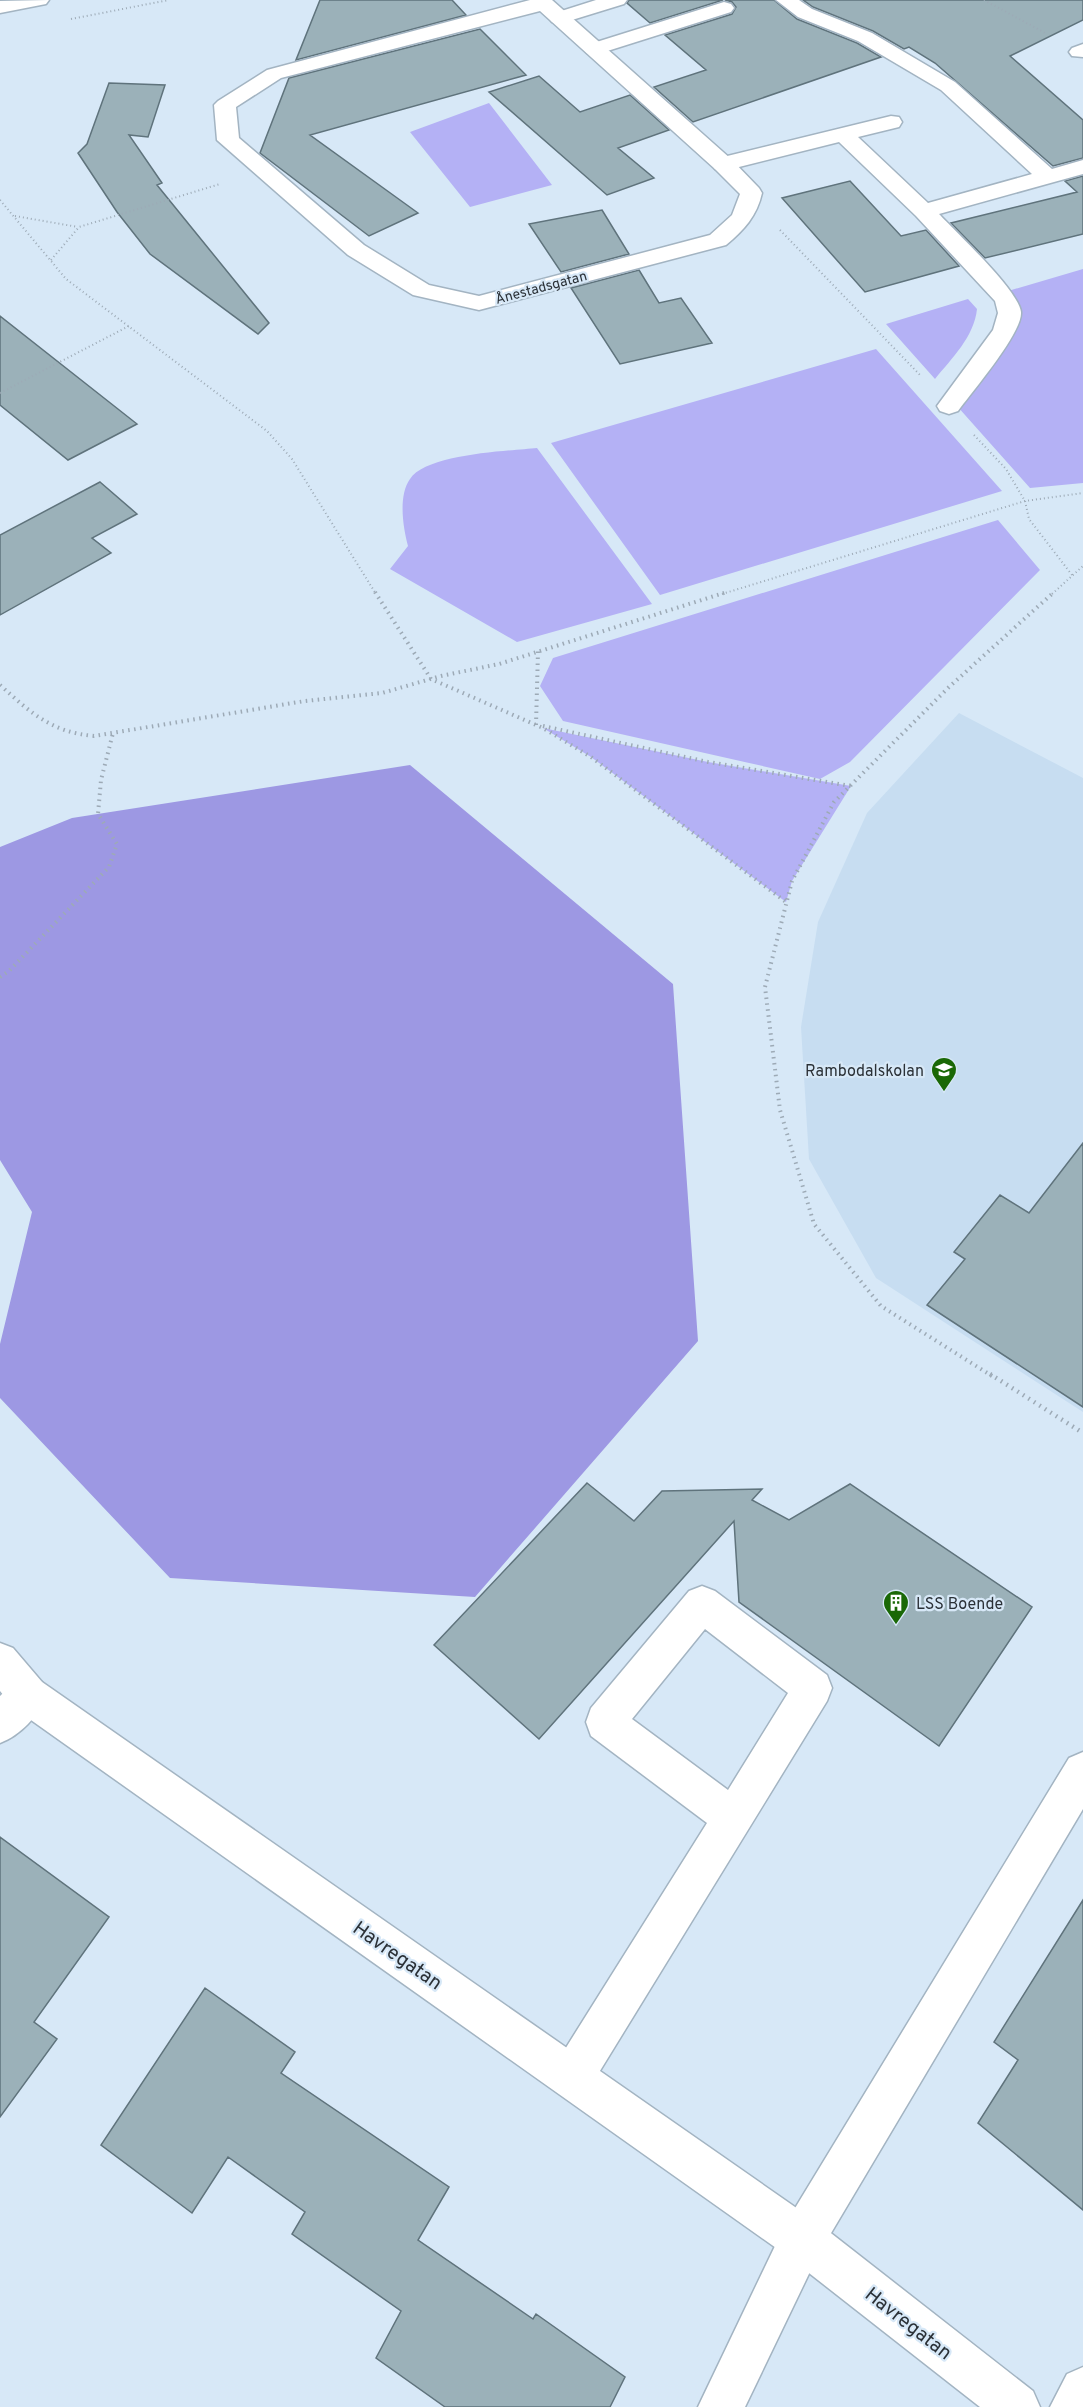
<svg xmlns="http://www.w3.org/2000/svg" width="1083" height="2407" viewBox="0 0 1083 2407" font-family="Overpass,sans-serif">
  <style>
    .built { fill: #c7ddf1 }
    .green { fill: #b4b1f5 }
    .forest { fill: #9d98e3 }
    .building { fill: #9bb1b9; stroke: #5f737c; stroke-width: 1.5 }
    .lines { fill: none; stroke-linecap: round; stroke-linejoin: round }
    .lane-casing { stroke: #a3b4c2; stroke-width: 3 }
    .street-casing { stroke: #a3b4c2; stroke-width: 3 }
    .path-far2 { stroke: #9daab6; stroke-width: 2; stroke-dasharray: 1 3; stroke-linecap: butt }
    .path-far1 { stroke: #9daab6; stroke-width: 4; stroke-dasharray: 1.5 4.5; stroke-linecap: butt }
    .path { stroke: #9daab6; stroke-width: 4.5; stroke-dasharray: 1.5 5; stroke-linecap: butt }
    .lane { fill: #fff; fill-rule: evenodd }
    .street { fill: #fff; fill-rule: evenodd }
    .labels { text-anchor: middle; stroke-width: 4.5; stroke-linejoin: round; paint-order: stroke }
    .far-street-label { font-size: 14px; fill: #2b3137; stroke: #d7e8f7 }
    .poi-label { font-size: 16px; fill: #2b3137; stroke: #d7e8f7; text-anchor: end }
    .near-street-label { font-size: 20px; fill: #2b3137; stroke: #d7e8f7 }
  </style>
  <rect width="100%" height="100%" fill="#d7e8f7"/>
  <path class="built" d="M 959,713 L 1083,778 L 1083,1412 L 876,1278 L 809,1159 L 801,1027 L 818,922 L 867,813 Z"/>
  <path class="green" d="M 489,103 L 552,185 L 470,207 L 410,132 Z
    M 1083,269 L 1083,483 L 1030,488 L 957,406 L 1015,331 L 1016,313 L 1008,291 Z
    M 968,299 L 977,309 C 974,337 952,358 935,379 L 886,324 Z
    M 876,349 L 1002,491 L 660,595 L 551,443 Z
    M 537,448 L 652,604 L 517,642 L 390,569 L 408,546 C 403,527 398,496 410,479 C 426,454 508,451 537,448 Z
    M 998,520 L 1040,570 L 850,762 L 820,779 L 563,721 L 540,686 L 553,658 Z
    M 543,728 L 708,762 L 851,786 L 792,881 L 786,902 L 591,757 Z"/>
  <path class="forest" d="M 410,765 L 673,984 L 698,1341 L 475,1597 L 170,1578 L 0,1398 L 0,1344 L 32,1212 L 0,1160 L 0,847 L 72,818 Z"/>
  <path class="building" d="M 320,0 L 452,0 L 466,15 L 296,60 Z
    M 629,0 L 723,0 L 650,23 L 627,3 Z
    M 725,0 L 774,0 L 797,19 L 857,43 L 881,57 L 693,122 L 654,87 L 706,70 L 665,35 L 732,14 L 736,7 L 732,2 Z
    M 803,0 L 1083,0 L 1083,20 L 1010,56 L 1083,120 L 1083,158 L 1053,166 L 935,63 L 909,47 L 904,49 L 873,31 L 813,7 Z
    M 480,29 L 526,75 L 310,135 L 418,213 L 369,236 L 260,153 L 289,78 Z
    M 539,76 L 580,112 L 630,95 L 669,130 L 618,148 L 654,178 L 607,195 L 489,92 Z
    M 109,83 L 165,85 L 148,137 L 129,135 L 162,183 L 157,185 L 269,323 L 258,334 L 150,254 L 117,212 L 78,153 L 87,144 Z
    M 1083,176 L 1083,234 L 985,258 L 951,223 L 1077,192 L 1065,181 Z
    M 850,181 L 901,236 L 926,230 L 959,266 L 865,292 L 782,198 Z
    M 602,210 L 629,254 L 561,272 L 529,224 Z
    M 639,270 L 659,303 L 681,298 L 712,343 L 620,364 L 571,288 Z
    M 0,316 L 137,424 L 68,460 L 0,405 Z
    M 100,482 L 137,514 L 92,538 L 111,553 L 0,615 L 0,535 Z
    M 1083,1143 L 1083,1407 L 927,1305 L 965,1259 L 954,1252 L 1000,1195 L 1029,1213 Z
    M 587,1483 L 634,1521 L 662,1491 L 762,1489 L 752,1500 L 789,1520 L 850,1484 L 1032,1607 L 939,1746 L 739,1602 L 734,1521 L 539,1739 L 434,1645 Z
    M 0,1837 L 109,1917 L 34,2022 L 57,2039 L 0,2117 Z
    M 1083,1900 L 1083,2210 L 978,2123 L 1018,2060 L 994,2042 Z
    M 205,1988 L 295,2052 L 281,2073 L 449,2187 L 418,2240 L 533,2319 L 536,2314 L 625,2377 L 610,2407 L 445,2407 L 376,2358 L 401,2311 L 292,2234 L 305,2212 L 228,2157 L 192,2213 L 101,2145 Z"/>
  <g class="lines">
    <defs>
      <path id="lane" d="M 596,0 L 627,0 L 624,4 L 559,24 L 552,22 L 549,18 L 552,14 Z
        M 776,0 L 799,0 L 812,9 L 872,33 L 955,82 L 1052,169 L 1083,160 L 1083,174 L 939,214 C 956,232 1019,291 1021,312 C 1023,332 972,392 958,411 L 949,414 L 940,411 L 937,406 L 993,330 L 998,313 L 995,301 L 916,216 L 839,142 L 723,171 L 715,169 L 712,164 L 715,159 L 891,116 L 899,117 L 902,122 L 899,127 L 858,137 L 928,203 L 1032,174 L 941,90 L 858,41 L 798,17 Z
        M 724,2 L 731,4 L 734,8 L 731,12 L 601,53 L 594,55 L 587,53 L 584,49 L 587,45 Z
        M 1083,44 L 1083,57 L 1072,56 L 1069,52 L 1072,48 Z
        M 702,1586 L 715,1591 L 827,1675 L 832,1688 L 827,1701 L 587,2092 L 572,2098 L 557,2092 L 551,2077 L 557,2062 L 707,1823 L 591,1736 L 586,1722 L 591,1708 L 689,1591 ZM 705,1629 L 788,1693 L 728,1790 L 632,1719 Z
        M 28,1676 L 42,1682 L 47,1695 C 38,1716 21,1735 0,1743 L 0,1696 L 14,1682 Z
        M 1083,1752 L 1083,1809 L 818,2255 L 745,2407 L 698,2407 L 786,2223 L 1069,1758 Z
        M 1083,2367 L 1083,2407 L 1050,2407 L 1067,2374 Z"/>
      <path id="street" d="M 49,0 L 46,4 L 0,13 L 0,1 Z
        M 530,0 L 552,0 L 731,159 L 759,188 L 762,193 C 757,216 744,230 726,245 L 479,310 L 413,295 L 348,255 L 217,140 L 214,105 L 218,101 L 267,70 ZM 540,11 L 715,169 L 740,194 L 732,215 L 710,235 L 479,296 L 429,285 L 364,245 L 239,138 L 236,107 L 281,78 Z
        M 0,1643 L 13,1648 L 42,1682 L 818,2223 L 1033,2391 L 1040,2407 L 980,2407 L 786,2255 L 14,1708 L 0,1691 Z"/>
    </defs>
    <use href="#lane" class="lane-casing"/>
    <use href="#street" class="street-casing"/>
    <path class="path-far2" d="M 984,0 L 1047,34
      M 71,19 L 169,0
      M 0,200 L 66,279 L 267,431 L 292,459 L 376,594
      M 15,216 L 78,227
      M 780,230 L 921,376
      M 51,260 L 79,227 L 220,184
      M 0,393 L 129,326
      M 974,435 L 1006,469 L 1025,501 L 1029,519 L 1072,575
      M 722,594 L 1025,501 L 1083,493
      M 1052,594 L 1083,566"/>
    <path class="path-far1" d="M 375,592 L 431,679 L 543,728 L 591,757 L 786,902
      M 0,685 C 31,713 51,732 94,736 L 305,701 L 382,693 L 441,676 L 499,664 L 727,592
      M 536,725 L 538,651
      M 543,726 L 708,762 L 851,786
      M 0,977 L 9,971 L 109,867 L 117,844 L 98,814 L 101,780 L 113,733
      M 992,1376 L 881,1306 L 814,1224 L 780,1110 L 765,987 L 792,881 L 834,802 L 949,687 L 1054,592"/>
    <path class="path" d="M 990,1374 L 1083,1433"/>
    <use href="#lane" class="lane"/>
    <use href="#street" class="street"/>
  </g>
  <defs>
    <symbol id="school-pin" viewBox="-11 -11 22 30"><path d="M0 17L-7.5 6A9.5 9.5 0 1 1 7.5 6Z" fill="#1a6806" stroke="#d7e8f7"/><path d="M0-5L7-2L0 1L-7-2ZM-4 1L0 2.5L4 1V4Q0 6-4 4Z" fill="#fff"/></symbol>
    <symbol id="building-pin" viewBox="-11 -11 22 30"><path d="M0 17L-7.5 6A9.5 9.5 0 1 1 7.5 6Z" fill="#1a6806" stroke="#d7e8f7"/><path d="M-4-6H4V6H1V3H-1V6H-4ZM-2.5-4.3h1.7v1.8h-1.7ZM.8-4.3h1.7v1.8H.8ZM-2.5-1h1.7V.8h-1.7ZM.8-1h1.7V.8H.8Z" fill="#fff"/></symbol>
  </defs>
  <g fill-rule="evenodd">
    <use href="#school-pin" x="929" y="1055" width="30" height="40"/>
    <use href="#building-pin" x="881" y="1588" width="30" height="40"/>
  </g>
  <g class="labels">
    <g class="far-street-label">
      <text transform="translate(541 287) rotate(-15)" y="5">Ånestadsgatan</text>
    </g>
    <g class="poi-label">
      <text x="924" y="1076">Rambodalskolan</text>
      <text x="916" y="1609" text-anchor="start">LSS Boende</text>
    </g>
    <g class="near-street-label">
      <text transform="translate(398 1955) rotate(35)" y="7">Havregatan</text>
      <text transform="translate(909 2323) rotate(38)" y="7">Havregatan</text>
    </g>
  </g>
</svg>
